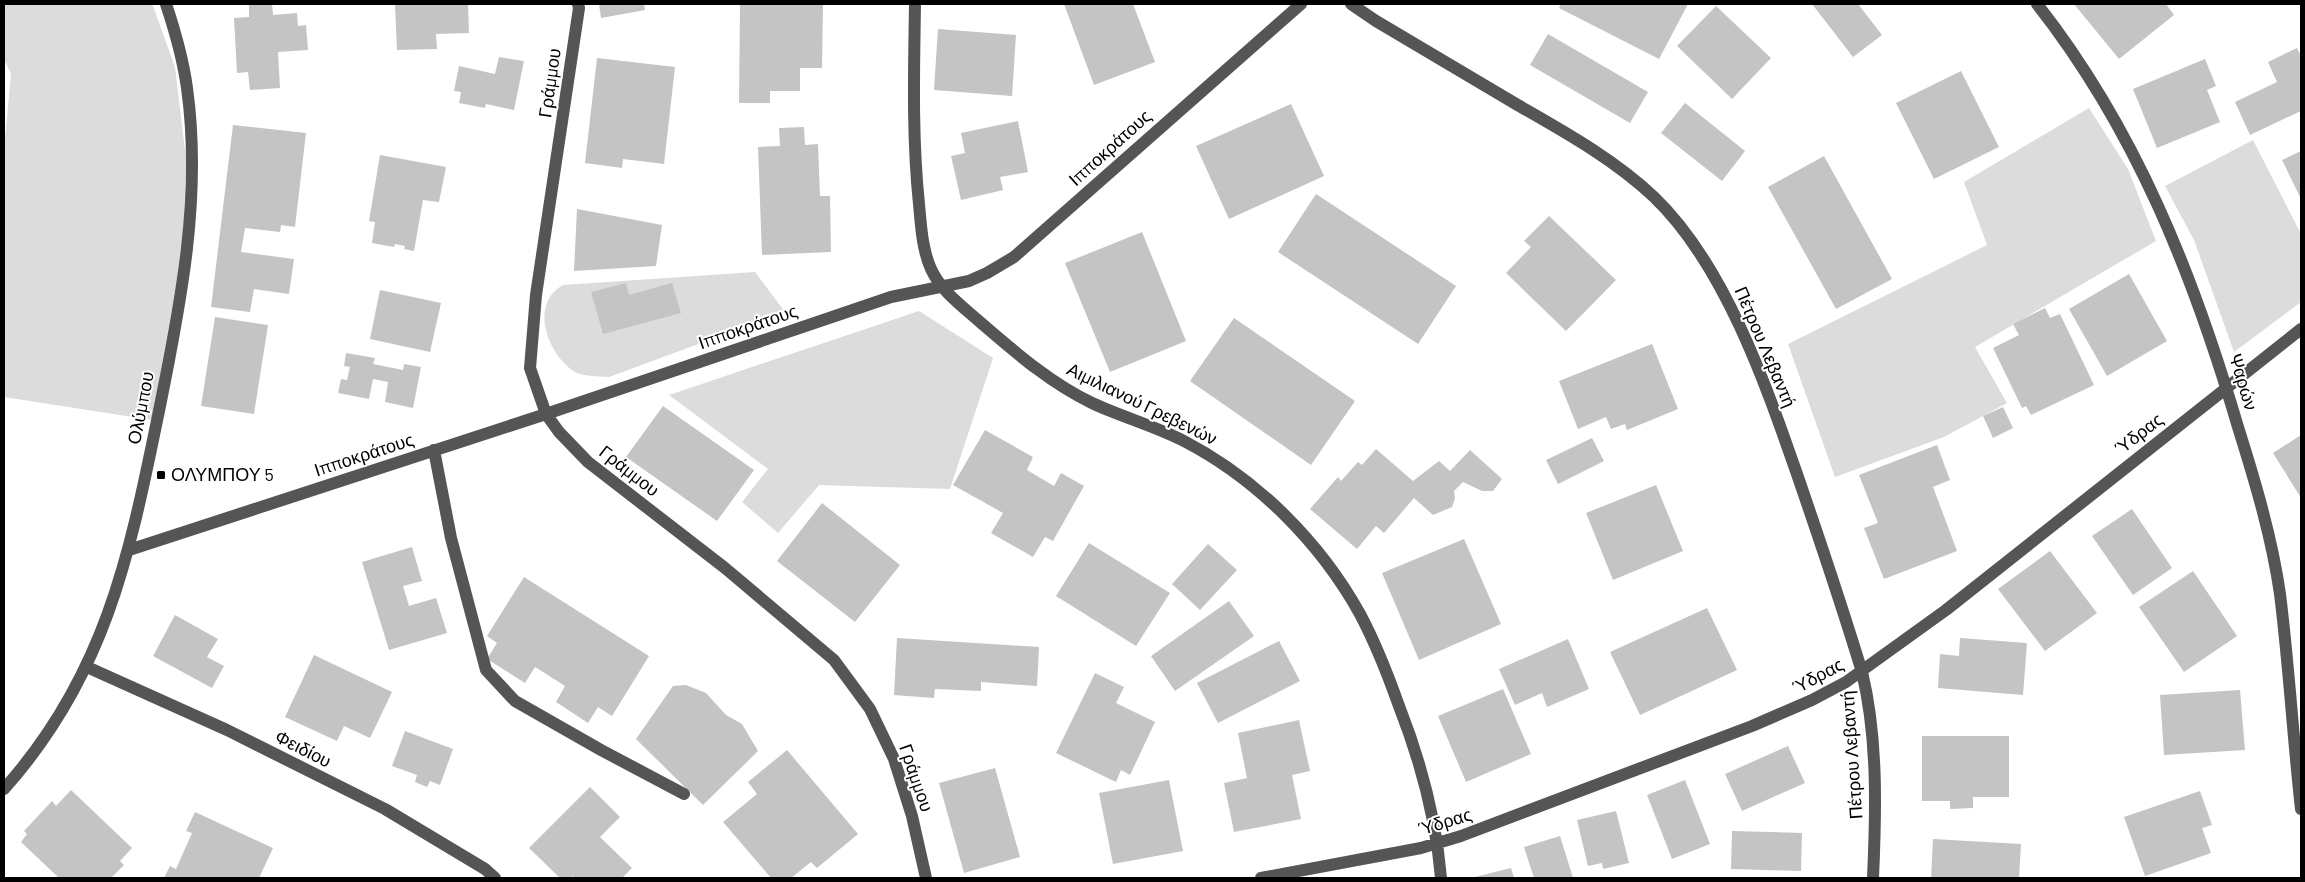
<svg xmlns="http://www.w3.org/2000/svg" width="2305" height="882" viewBox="0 0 2305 882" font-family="Barlow,sans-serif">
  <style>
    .green { fill: #dcdcdc }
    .building { fill: #c4c4c4 }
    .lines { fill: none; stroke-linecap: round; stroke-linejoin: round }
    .minor { stroke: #555; stroke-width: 12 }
    .poi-dot { fill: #000; stroke: #fff; stroke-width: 2 }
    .labels { text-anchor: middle; stroke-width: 4; stroke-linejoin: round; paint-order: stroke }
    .street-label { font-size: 18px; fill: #000; stroke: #fff }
    .poi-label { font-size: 18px; fill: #000; stroke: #fff; text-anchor: start }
  </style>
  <rect width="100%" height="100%" fill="#fff"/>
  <path class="green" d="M 4,4 L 152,4 L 153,6 L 175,67 L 186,159 L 183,246 L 152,420 L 4,397 L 4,151 L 11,74 L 4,59 Z
    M 2089,108 L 2128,169 L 2156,241 L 1975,347 L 2007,403 L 1944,437 L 1835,477 L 1788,344 L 1987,245 L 1964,182 Z
    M 2253,140 L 2301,234 L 2301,302 L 2234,352 L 2194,240 L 2165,186 Z
    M 755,272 L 785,312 L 609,377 C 597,376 581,377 572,370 C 546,351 530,303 563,285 Z
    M 919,311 L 993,358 L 950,489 L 819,485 L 778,533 L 742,502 L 768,469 L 669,395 Z"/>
  <path class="building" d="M 249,4 L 272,4 L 273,15 L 297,13 L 298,26 L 306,25 L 308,50 L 278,52 L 280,88 L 250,90 L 248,72 L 237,73 L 234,18 L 249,17 Z
    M 395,4 L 468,4 L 469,33 L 436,34 L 437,49 L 397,50 Z
    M 599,4 L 644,4 L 645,10 L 601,18 Z
    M 740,4 L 823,4 L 822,68 L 800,68 L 800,91 L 770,91 L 770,103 L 739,103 Z
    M 1064,4 L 1133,4 L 1155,62 L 1094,85 Z
    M 1561,4 L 1688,4 L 1659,59 L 1559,8 Z
    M 1812,4 L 1858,4 L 1882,35 L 1853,57 Z
    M 2074,4 L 2166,4 L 2174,15 L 2119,59 Z
    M 1716,6 L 1771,58 L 1732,99 L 1677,46 Z
    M 938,29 L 1016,35 L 1012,96 L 934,90 Z
    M 1548,34 L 1648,92 L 1630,123 L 1530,65 Z
    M 2297,48 L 2301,56 L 2301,111 L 2250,135 L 2235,102 L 2277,82 L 2268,62 Z
    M 499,57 L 524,61 L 514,110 L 486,104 L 485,108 L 459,103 L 461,92 L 454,91 L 459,66 L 495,74 Z
    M 597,58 L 675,67 L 664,164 L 623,159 L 622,168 L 585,163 Z
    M 2205,59 L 2216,86 L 2207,90 L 2220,122 L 2157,148 L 2133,89 Z
    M 1961,71 L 1999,147 L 1934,179 L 1896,103 Z
    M 1685,103 L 1745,151 L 1722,181 L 1661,133 Z
    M 1291,104 L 1324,176 L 1229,219 L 1196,146 Z
    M 1018,121 L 1028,172 L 1000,177 L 1003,190 L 961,200 L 951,156 L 965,153 L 961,133 Z
    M 233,125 L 306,133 L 295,227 L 281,225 L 280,232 L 245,228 L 241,252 L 294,259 L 289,294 L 254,289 L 250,312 L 211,307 Z
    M 804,127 L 805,145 L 818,144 L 820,196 L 830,196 L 831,252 L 762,255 L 758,147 L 780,146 L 779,128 Z
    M 2301,151 L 2301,199 L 2282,160 Z
    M 380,155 L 446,167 L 439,202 L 423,200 L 414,251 L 404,249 L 405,246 L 395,244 L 394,247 L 372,243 L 375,222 L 369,221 Z
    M 1824,156 L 1892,279 L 1836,309 L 1768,187 Z
    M 1316,194 L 1456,286 L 1418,344 L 1278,252 Z
    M 577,209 L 662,225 L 656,266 L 574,271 Z
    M 1549,216 L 1616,280 L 1566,331 L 1506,273 L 1531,247 L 1524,241 Z
    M 1142,232 L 1186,341 L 1110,372 L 1065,263 Z
    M 2129,274 L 2167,341 L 2107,376 L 2069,309 Z
    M 626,283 L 629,295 L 672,283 L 681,313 L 603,334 L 591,292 Z
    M 380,290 L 441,303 L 430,352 L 370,339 Z
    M 2045,308 L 2050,318 L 2060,314 L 2094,385 L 2031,415 L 2026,406 L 2022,408 L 1993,348 L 2019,335 L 2013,324 Z
    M 215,317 L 268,325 L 254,414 L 201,406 Z
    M 1234,318 L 1355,401 L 1311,465 L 1190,381 Z
    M 1652,344 L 1678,409 L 1627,430 L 1625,424 L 1611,429 L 1606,417 L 1578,429 L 1559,381 Z
    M 346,353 L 375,358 L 373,364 L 403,370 L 404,364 L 421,367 L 413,408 L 385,402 L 388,382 L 373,379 L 369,399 L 338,393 L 341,379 L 347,380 L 350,367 L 344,366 Z
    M 663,406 L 754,470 L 717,521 L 626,457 Z
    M 2003,407 L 2013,428 L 1993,438 L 1983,416 Z
    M 985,430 L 1033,457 L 1027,470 L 1054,486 L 1061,473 L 1084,486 L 1053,541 L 1045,537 L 1033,557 L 991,533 L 1003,513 L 953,485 Z
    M 2301,435 L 2301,498 L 2273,453 Z
    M 1592,438 L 1604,461 L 1558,484 L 1546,460 Z
    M 1937,445 L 1950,480 L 1933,487 L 1957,551 L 1884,579 L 1864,528 L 1878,523 L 1859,475 Z
    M 1376,449 L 1413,481 L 1439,461 L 1450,471 L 1470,450 L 1502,479 L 1493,491 L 1482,491 L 1463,482 L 1454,491 L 1455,498 L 1452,507 L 1433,515 L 1414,498 L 1384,533 L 1376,526 L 1357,549 L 1310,509 L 1338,477 L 1341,481 L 1358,462 L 1362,465 Z
    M 1656,485 L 1683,551 L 1613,580 L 1586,513 Z
    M 822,503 L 900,565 L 855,622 L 777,561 Z
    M 2132,509 L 2172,568 L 2133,595 L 2092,536 Z
    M 1464,539 L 1501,624 L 1419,660 L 1382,573 Z
    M 1089,543 L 1170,593 L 1136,646 L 1056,596 Z
    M 1208,544 L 1237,570 L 1200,610 L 1172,584 Z
    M 412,547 L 422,581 L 403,586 L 409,606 L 436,598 L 447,633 L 389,650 L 362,562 Z
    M 2050,551 L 2097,613 L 2045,651 L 1998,589 Z
    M 2193,571 L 2237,636 L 2184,672 L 2139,607 Z
    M 524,577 L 649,656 L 612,716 L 598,707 L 588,723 L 556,702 L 565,686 L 535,667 L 525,683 L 487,659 L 497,643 L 487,636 Z
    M 1229,601 L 1254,636 L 1175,691 L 1151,656 Z
    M 1707,608 L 1737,670 L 1640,715 L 1610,652 Z
    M 175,615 L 218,639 L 207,657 L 224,666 L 212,688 L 153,656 Z
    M 897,638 L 1039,647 L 1037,686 L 981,682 L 981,691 L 935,689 L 934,698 L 894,695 Z
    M 1960,638 L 2027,643 L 2023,695 L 1938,688 L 1940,654 L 1959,656 Z
    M 1568,639 L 1589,689 L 1547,707 L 1542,693 L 1515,705 L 1499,669 Z
    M 1279,641 L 1300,681 L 1218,723 L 1197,683 Z
    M 314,655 L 392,692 L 370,738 L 344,726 L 337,741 L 285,717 Z
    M 1095,673 L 1124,687 L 1116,703 L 1155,722 L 1130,775 L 1121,770 L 1116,782 L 1056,753 Z
    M 686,685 L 706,693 L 726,715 L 742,724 L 758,751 L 703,805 L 636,739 L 673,686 Z
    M 1503,689 L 1531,754 L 1466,782 L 1438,716 Z
    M 2240,690 L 2245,750 L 2164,755 L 2160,695 Z
    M 1299,720 L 1310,771 L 1292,775 L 1301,819 L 1234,832 L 1224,783 L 1247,778 L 1238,733 Z
    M 405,731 L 453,749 L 440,785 L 430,781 L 427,787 L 415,782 L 417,775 L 392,766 Z
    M 1922,736 L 2009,736 L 2009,797 L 1973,797 L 1973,808 L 1950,809 L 1950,801 L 1922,801 Z
    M 1788,746 L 1805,783 L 1742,811 L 1725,774 Z
    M 787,750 L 858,834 L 817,868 L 811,862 L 791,878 L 771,878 L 723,822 L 757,794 L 748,782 Z
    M 995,768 L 1020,857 L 964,873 L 939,783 Z
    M 1169,780 L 1183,851 L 1113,864 L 1099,793 Z
    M 1685,780 L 1710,844 L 1672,859 L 1647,795 Z
    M 590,787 L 620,817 L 600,837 L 632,868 L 622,878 L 575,878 L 573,876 L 571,878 L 560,878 L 529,848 Z
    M 71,790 L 132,848 L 120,861 L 124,865 L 111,878 L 59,878 L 21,842 L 27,834 L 24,831 L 52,801 L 56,806 Z
    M 2200,791 L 2212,825 L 2202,828 L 2211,853 L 2145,876 L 2124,817 Z
    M 1616,811 L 1629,863 L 1603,869 L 1602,863 L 1588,866 L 1577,820 Z
    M 195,812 L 273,848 L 259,878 L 164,878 L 170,866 L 176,869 L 192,833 L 186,831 Z
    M 1732,831 L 1802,833 L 1801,871 L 1731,869 Z
    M 1560,836 L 1573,878 L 1534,878 L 1524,847 Z
    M 1933,839 L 2021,844 L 2019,878 L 1931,878 Z
    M 1511,868 L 1514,878 L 1475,878 L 1475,877 Z"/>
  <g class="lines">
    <path class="minor" d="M 578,4 L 579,8 L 536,295 L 530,368 L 546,414 L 559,432 L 588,462 L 725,568 L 834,660 L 870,709 L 894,759 L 912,816 L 926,878
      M 915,4 C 914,70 912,137 919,204 C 921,225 922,249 931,269 C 941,291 962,306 980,322 C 1015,352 1050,383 1092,403 C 1122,417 1155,426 1184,441 C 1257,479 1320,542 1360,614 C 1376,644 1388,675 1399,706 C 1421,762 1436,818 1441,878
      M 1351,4 L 1376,21 C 1422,48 1469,76 1516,104 C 1563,131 1614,159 1654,197 C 1725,265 1766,385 1798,477 C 1820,541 1842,606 1862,672 C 1878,738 1876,811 1873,878
      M 2037,4 C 2136,130 2193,274 2238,427 C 2255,481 2272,538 2280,594 C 2289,666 2293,738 2301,809
      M 434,450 L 451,538 L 486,670 L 515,701 L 601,750 L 684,794
      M 129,550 L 546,414 L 891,297 L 969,281 L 987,273 L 1014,257 L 1301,4
      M 87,667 L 227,730 L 385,809 L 485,869 L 495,878
      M 4,789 C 107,674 130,552 160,406 C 181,302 202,195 187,88 C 183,59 175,31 166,4
      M 1261,878 L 1421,848 L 1461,836 L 1752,726 L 1812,700 L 1846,682 L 1946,610 L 2301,329"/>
  </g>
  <rect class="poi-dot" x="156" y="470" width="10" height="10" rx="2.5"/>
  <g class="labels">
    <g class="street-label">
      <text transform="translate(550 83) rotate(-82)" y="6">Γράμμου</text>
      <text transform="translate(1110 148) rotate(-42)" y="6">Ιπποκράτους</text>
      <text transform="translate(748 327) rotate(-19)" y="6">Ιπποκράτους</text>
      <text transform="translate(1765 347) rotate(67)" y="6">Πέτρου Λεβαντή</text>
      <text transform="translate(2243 382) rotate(73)" y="6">Ψαρών</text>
      <text transform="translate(1142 404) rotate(26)" y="6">Αιμιλιανού Γρεβενών</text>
      <text transform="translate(141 408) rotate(-79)" y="6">Ολύμπου</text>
      <text transform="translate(2139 434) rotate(-38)" y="6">Ύδρας</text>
      <text transform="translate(364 455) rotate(-18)" y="6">Ιπποκράτους</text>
      <text transform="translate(629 471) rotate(38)" y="6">Γράμμου</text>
      <text transform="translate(1818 676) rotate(-28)" y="6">Ύδρας</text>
      <text transform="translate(303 749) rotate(27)" y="6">Φειδίου</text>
      <text transform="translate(1852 755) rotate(-94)" y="6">Πέτρου Λεβαντή</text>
      <text transform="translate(916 778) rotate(71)" y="6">Γράμμου</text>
      <text transform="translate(1445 822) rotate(-17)" y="6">Ύδρας</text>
    </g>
    <g class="poi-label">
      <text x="171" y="481">ΟΛΥΜΠΟΥ 5</text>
    </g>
  </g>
  <rect width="2305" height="882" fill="none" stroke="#000000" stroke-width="10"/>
</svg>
